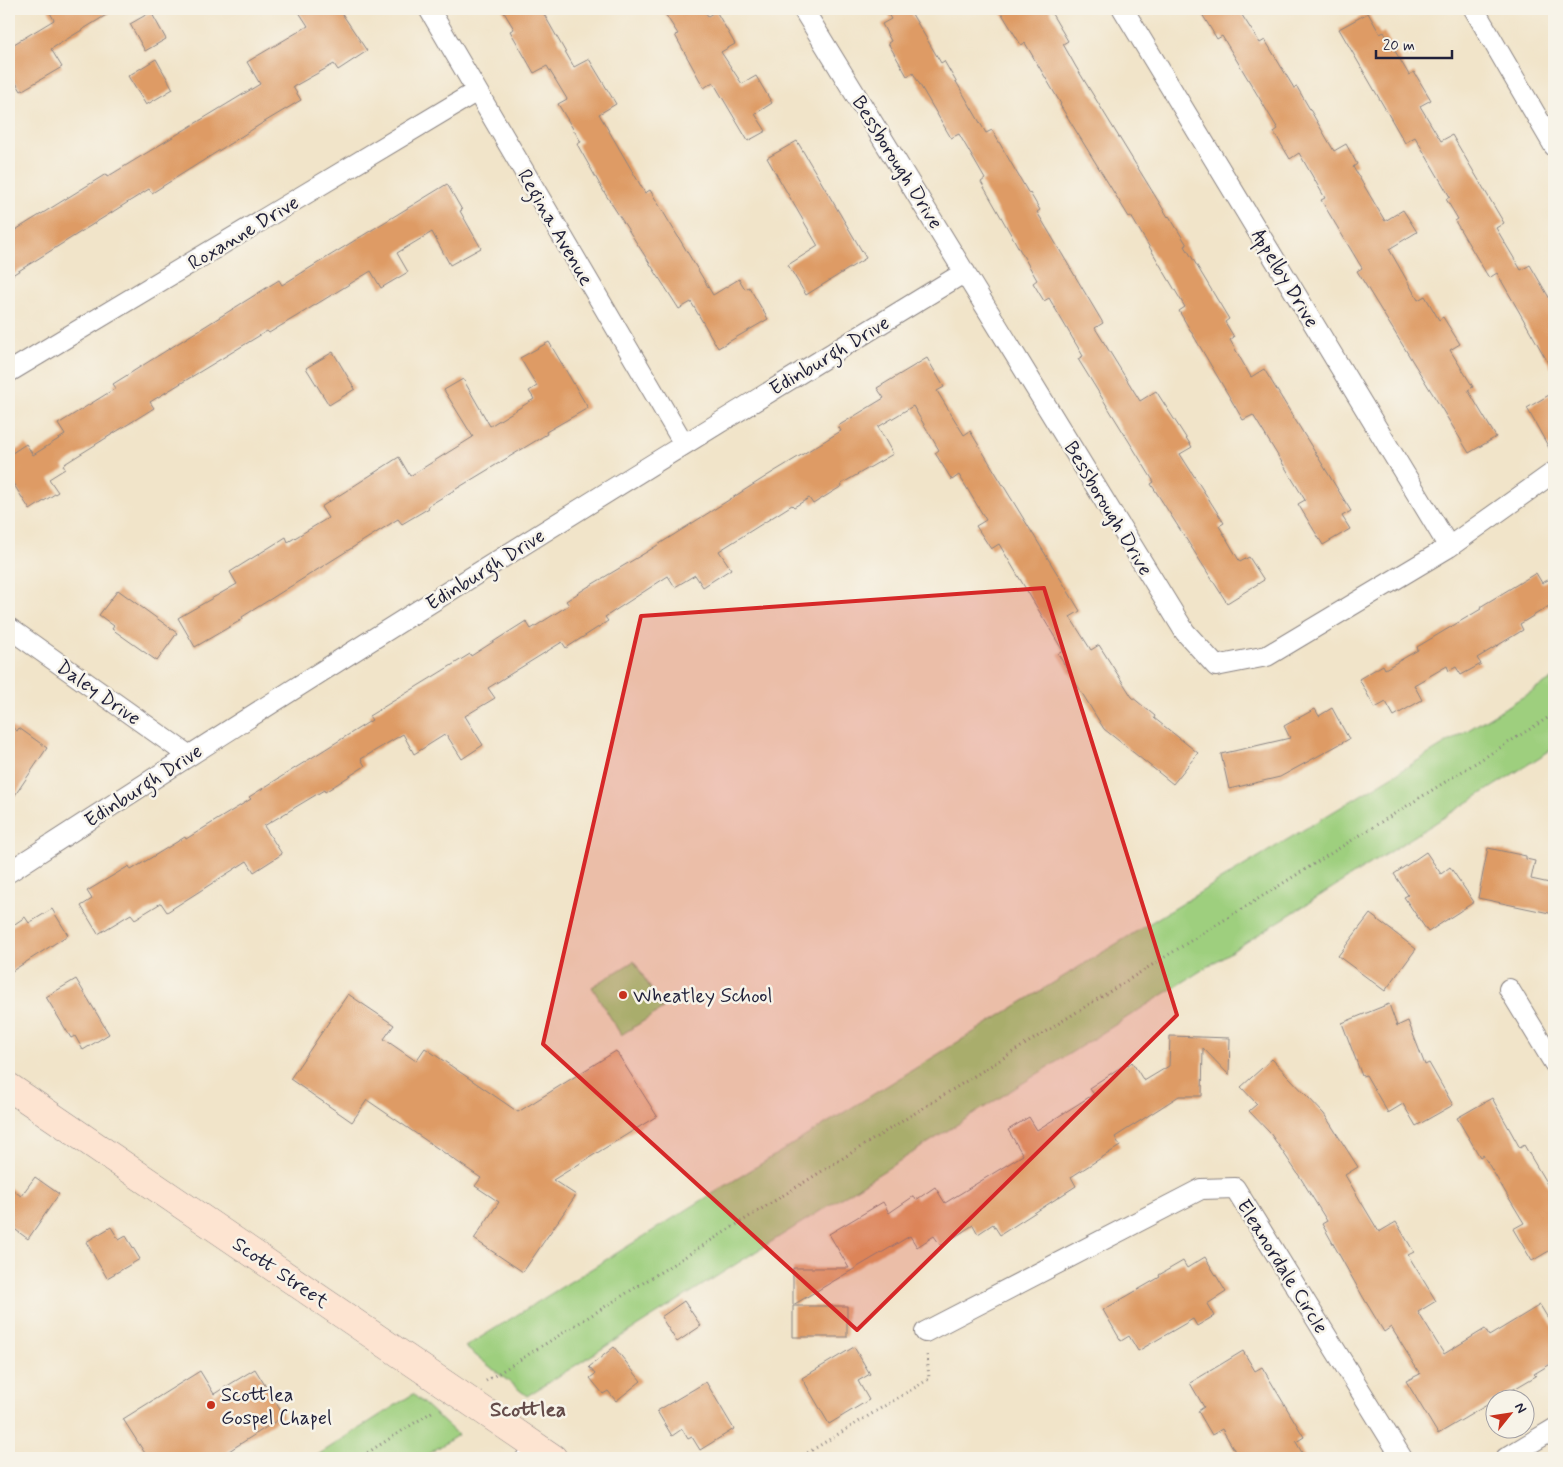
<svg xmlns="http://www.w3.org/2000/svg" width="1563" height="1467" viewBox="0 0 1563 1467" font-family="Mynerve,sans-serif">
  <style>
    .green { fill: #9ecf7e; stroke: #60785c }
    .building { fill: #de9b65 }
    .lines { fill: none; stroke-linecap: round; stroke-linejoin: round }
    .service-casing { stroke: #8a8382; stroke-width: 12 }
    .minor-casing { stroke: #8a8382; stroke-width: 22 }
    .secondary-casing { stroke: #8a8382; stroke-width: 29 }
    .path { stroke: #8a8382; stroke-width: 3; stroke-dasharray: 1 4; stroke-linecap: butt }
    .service { stroke: #fff; stroke-width: 10 }
    .minor { stroke: #fff; stroke-width: 20 }
    .secondary { stroke: #fde4d1; stroke-width: 28 }
    .marked { fill: #d62828; fill-opacity: 0.2; stroke: #d62828; stroke-width: 4; stroke-linejoin: round }
    .poi-dot { fill: #c8321e; stroke: #f7f3e8; stroke-width: 2 }
    .labels { text-anchor: middle; stroke-width: 5; stroke-linejoin: round; paint-order: stroke }
    .street-label { font-size: 20px; fill: #22223b; stroke: #f7f3e8 }
    .poi-label { font-size: 20px; fill: #22223b; stroke: #f7f3e8; text-anchor: start }
    .neighbourhood-label { font-size: 21px; font-weight: bold; fill: #644c4a; stroke: #f7f3e8 }
  </style>
  <rect width="100%" height="100%" fill="#f7f3e8"/>
  <filter id="ink" filterUnits="userSpaceOnUse"><feTurbulence type="fractalNoise" baseFrequency=".02" numOctaves="2"/><feDisplacementMap in="SourceGraphic" scale="10" xChannelSelector="R" yChannelSelector="G"/><feConvolveMatrix kernelMatrix="1 2 1 2 8 2 1 2 1" color-interpolation-filters="sRGB"/></filter>
  <filter id="wash" filterUnits="userSpaceOnUse"><feTurbulence type="fractalNoise" baseFrequency=".0096" numOctaves="4" result="noise"/><feDisplacementMap in="SourceGraphic" scale="20" xChannelSelector="R" yChannelSelector="G"/><feGaussianBlur stdDeviation="1.12" result="paint"/><feColorMatrix in="noise" values="0 0 0 0 0 0 0 0 0 0 0 0 0 0 0 0 0 1.4 0 .05"/><feComposite in="paint" operator="in"/></filter>
  <g filter="url(#wash)">
    <rect width="100%" height="100%" fill="#f1e4c9"/>
    <path class="green" d="M 1554,678 L 1554,748 L 527,1396 L 465,1347 L 1171,910 Z
      M 634,961 L 663,1009 L 621,1035 L 592,987 Z
      M 413,1394 L 458,1435 L 422,1458 L 313,1458 Z"/>
    <g id="blocks">
      <path class="building" d="M 48,9 L 116,9 L 51,49 L 62,67 L 21,91 L 9,71 L 9,47 L 54,20 Z
        M 297,9 L 339,9 L 367,51 L 338,70 L 334,64 L 293,87 L 301,100 L 261,124 L 152,193 L 149,189 L 9,277 L 9,234 L 106,174 L 107,177 L 260,84 L 247,62 L 308,26 Z
        M 502,9 L 541,9 L 574,67 L 589,59 L 616,104 L 599,114 L 645,193 L 650,190 L 713,295 L 739,279 L 745,289 L 749,287 L 768,319 L 718,348 L 691,302 L 679,309 L 604,192 L 577,144 L 581,142 L 558,104 L 567,99 L 547,66 L 534,73 L 510,31 L 514,29 Z
        M 662,9 L 703,9 L 708,16 L 716,11 L 735,44 L 721,52 L 742,84 L 756,76 L 772,103 L 755,114 L 766,131 L 748,141 L 713,82 L 704,88 L 675,35 L 678,34 Z
        M 885,9 L 909,9 L 941,63 L 944,61 L 986,133 L 992,130 L 1029,194 L 1030,193 L 1040,210 L 1037,212 L 1103,323 L 1095,328 L 1140,401 L 1156,391 L 1192,447 L 1180,454 L 1224,523 L 1219,526 L 1240,562 L 1249,557 L 1264,580 L 1227,603 L 1151,484 L 1154,482 L 1078,359 L 1083,356 L 1049,298 L 1044,301 L 1033,283 L 1037,280 L 981,182 L 985,179 L 959,134 L 951,138 L 913,73 L 907,76 L 888,43 L 891,41 L 882,24 L 891,19 Z
        M 999,9 L 1049,9 L 1068,41 L 1063,44 L 1076,67 L 1168,217 L 1169,216 L 1187,245 L 1185,246 L 1229,319 L 1225,322 L 1234,337 L 1230,340 L 1251,377 L 1264,369 L 1351,511 L 1342,516 L 1350,529 L 1323,545 L 1298,504 L 1305,500 L 1253,415 L 1243,420 L 1179,311 L 1185,307 L 1131,216 L 1129,217 L 1060,105 L 1061,104 L 1025,43 L 1021,45 Z
        M 1199,9 L 1238,9 L 1260,43 L 1265,40 L 1294,88 L 1297,87 L 1334,151 L 1346,144 L 1357,164 L 1353,167 L 1385,221 L 1403,210 L 1417,232 L 1389,249 L 1418,300 L 1425,296 L 1439,320 L 1443,317 L 1460,344 L 1450,350 L 1473,387 L 1468,390 L 1496,437 L 1469,453 L 1357,271 L 1362,268 L 1321,200 L 1325,198 L 1299,153 L 1290,159 L 1274,132 L 1278,129 L 1222,36 L 1217,39 Z
        M 151,12 L 166,39 L 145,51 L 130,24 Z
        M 1368,13 L 1380,34 L 1384,32 L 1409,75 L 1414,72 L 1431,100 L 1420,106 L 1441,141 L 1452,135 L 1504,223 L 1496,228 L 1521,270 L 1530,265 L 1554,306 L 1554,373 L 1497,273 L 1489,278 L 1455,221 L 1458,219 L 1446,199 L 1450,197 L 1415,137 L 1405,143 L 1339,29 Z
        M 156,59 L 173,89 L 146,105 L 128,76 Z
        M 797,141 L 866,258 L 806,295 L 788,265 L 818,246 L 767,158 Z
        M 447,184 L 462,210 L 460,211 L 481,248 L 450,265 L 432,232 L 397,253 L 408,272 L 381,288 L 371,271 L 269,333 L 267,331 L 150,402 L 154,408 L 63,465 L 65,469 L 49,479 L 58,492 L 30,510 L 9,477 L 9,455 L 26,444 L 33,455 L 65,435 L 58,424 L 116,388 L 113,384 L 279,280 L 282,285 Z
        M 549,342 L 588,408 L 546,432 L 547,434 L 428,506 L 429,508 L 402,524 L 398,519 L 242,617 L 243,619 L 195,647 L 178,618 L 237,584 L 230,572 L 286,537 L 288,542 L 328,518 L 321,507 L 399,457 L 410,476 L 473,437 L 444,390 L 463,379 L 490,426 L 534,399 L 529,391 L 537,386 L 520,358 Z
        M 333,352 L 355,389 L 329,405 L 306,368 Z
        M 927,358 L 944,387 L 937,391 L 964,435 L 970,431 L 1080,611 L 1070,617 L 1091,650 L 1099,645 L 1132,697 L 1155,716 L 1154,718 L 1198,753 L 1173,784 L 1104,729 L 1058,654 L 1063,651 L 999,544 L 991,549 L 976,526 L 986,520 L 959,475 L 952,480 L 935,453 L 939,450 L 913,406 L 878,427 L 893,454 L 841,484 L 842,486 L 813,504 L 809,498 L 794,507 L 792,505 L 719,551 L 731,569 L 703,587 L 695,575 L 675,587 L 668,576 L 605,617 L 608,621 L 566,648 L 562,642 L 488,688 L 495,698 L 465,716 L 483,745 L 462,759 L 446,734 L 414,754 L 403,734 L 361,759 L 365,766 L 325,792 L 324,790 L 264,826 L 282,854 L 254,872 L 247,861 L 167,912 L 161,903 L 135,919 L 131,914 L 98,934 L 81,906 L 92,899 L 87,891 L 129,866 L 131,870 L 185,837 L 186,839 L 251,799 L 249,797 L 372,720 L 369,716 L 470,654 L 471,656 L 526,621 L 531,629 L 569,605 L 566,601 L 586,588 L 645,553 L 770,474 L 841,431 L 838,426 L 884,398 L 877,388 Z
        M 1554,392 L 1554,457 L 1527,408 Z
        M 1536,573 L 1542,583 L 1554,577 L 1554,603 L 1520,624 L 1523,630 L 1477,658 L 1481,664 L 1461,675 L 1456,667 L 1449,671 L 1447,666 L 1414,685 L 1422,700 L 1394,716 L 1386,702 L 1375,708 L 1359,679 L 1383,665 L 1385,669 L 1418,650 L 1417,647 L 1481,609 L 1480,607 Z
        M 118,590 L 177,633 L 157,661 L 112,629 L 114,626 L 99,615 Z
        M 1332,708 L 1349,739 L 1280,777 L 1229,789 L 1221,754 L 1290,738 L 1284,726 L 1315,709 L 1319,716 Z
        M 9,725 L 17,731 L 19,728 L 47,748 L 9,804 Z
        M 1488,848 L 1526,856 L 1526,859 L 1535,861 L 1531,879 L 1554,884 L 1554,914 L 1478,898 Z
        M 1426,852 L 1441,874 L 1450,867 L 1474,902 L 1428,932 L 1404,897 L 1408,895 L 1394,874 Z
        M 52,909 L 68,935 L 9,973 L 9,928 L 25,917 L 29,923 Z
        M 1370,914 L 1416,949 L 1385,991 L 1338,956 Z
        M 76,979 L 109,1034 L 83,1050 L 75,1036 L 71,1038 L 46,997 Z
        M 348,994 L 394,1025 L 384,1039 L 416,1061 L 425,1048 L 518,1112 L 616,1051 L 657,1116 L 553,1180 L 576,1195 L 523,1272 L 474,1239 L 499,1202 L 475,1186 L 481,1178 L 367,1100 L 352,1122 L 290,1079 Z
        M 1389,1004 L 1397,1026 L 1408,1021 L 1425,1065 L 1429,1063 L 1453,1105 L 1416,1126 L 1403,1104 L 1388,1113 L 1366,1075 L 1362,1076 L 1342,1023 Z
        M 1170,1036 L 1230,1038 L 1229,1075 L 1203,1048 L 1202,1096 L 1179,1096 L 1115,1137 L 1120,1146 L 1071,1177 L 1076,1186 L 1028,1217 L 1000,1235 L 993,1224 L 978,1234 L 973,1225 L 941,1246 L 934,1236 L 917,1247 L 910,1236 L 793,1305 L 793,1268 L 849,1268 L 829,1234 L 883,1202 L 889,1213 L 914,1196 L 916,1200 L 935,1187 L 945,1203 L 1023,1155 L 1008,1130 L 1029,1117 L 1037,1130 L 1094,1094 L 1089,1088 L 1127,1063 L 1128,1065 L 1132,1062 L 1144,1081 L 1169,1066 Z
        M 1272,1059 L 1324,1114 L 1358,1167 L 1345,1175 L 1379,1232 L 1396,1222 L 1414,1252 L 1408,1255 L 1436,1301 L 1418,1312 L 1444,1354 L 1485,1329 L 1489,1336 L 1540,1305 L 1554,1328 L 1554,1362 L 1534,1374 L 1536,1376 L 1438,1434 L 1406,1381 L 1420,1374 L 1391,1327 L 1384,1332 L 1363,1297 L 1322,1224 L 1327,1221 L 1300,1177 L 1270,1133 L 1249,1111 L 1257,1104 L 1241,1087 Z
        M 1492,1098 L 1520,1148 L 1524,1145 L 1554,1196 L 1554,1248 L 1532,1261 L 1513,1229 L 1524,1223 L 1483,1155 L 1480,1157 L 1457,1118 Z
        M 35,1177 L 59,1194 L 28,1239 L 9,1225 L 9,1187 L 21,1196 Z
        M 111,1227 L 119,1240 L 126,1236 L 140,1259 L 107,1278 L 86,1242 Z
        M 1205,1257 L 1226,1292 L 1207,1304 L 1214,1316 L 1197,1326 L 1193,1319 L 1138,1351 L 1129,1336 L 1121,1341 L 1103,1310 L 1160,1277 L 1159,1275 L 1183,1261 L 1187,1268 Z
        M 684,1301 L 701,1326 L 677,1342 L 661,1317 Z
        M 793,1306 L 847,1306 L 847,1337 L 793,1337 Z
        M 614,1347 L 641,1381 L 616,1401 L 608,1391 L 603,1394 L 590,1378 L 595,1374 L 589,1367 Z
        M 854,1347 L 870,1374 L 858,1381 L 869,1400 L 829,1424 L 802,1378 Z
        M 1243,1351 L 1255,1371 L 1262,1367 L 1304,1437 L 1296,1442 L 1305,1458 L 1239,1458 L 1222,1429 L 1212,1435 L 1198,1411 L 1204,1407 L 1190,1383 Z
        M 255,1369 L 284,1416 L 218,1458 L 148,1458 L 123,1419 L 200,1371 L 214,1394 Z
        M 706,1382 L 734,1429 L 700,1450 L 692,1437 L 688,1439 L 682,1429 L 672,1436 L 657,1411 Z"/>
    </g>
  </g>
  <g filter="url(#ink)">
    <use href="#blocks" fill-opacity="0" stroke="#8a8382" stroke-width="1"/>
    <g class="lines">
      <defs>
        <path id="service" d="M 520,1458 L 530,1444"/>
        <path id="minor" d="M 429,9 L 684,444
          M 803,9 L 1185,632 L 1216,666 L 1267,656 L 1449,547 L 1554,472
          M 1123,9 L 1449,547
          M 1474,9 L 1554,146
          M 9,372 L 477,91
          M 9,628 L 188,755
          M 9,872 C 324,667 644,468 965,272
          M 1509,989 L 1554,1063
          M 925,1332 L 1201,1189 L 1235,1188 L 1402,1458
          M 1506,1458 L 1554,1429"/>
        <path id="secondary" d="M 9,1087 L 553,1458"/>
      </defs>
      <use href="#service" class="service-casing"/>
      <use href="#minor" class="minor-casing"/>
      <use href="#secondary" class="secondary-casing"/>
      <path class="path" d="M 486,1381 L 1554,714
        M 359,1458 L 435,1410
        M 799,1458 L 929,1379 L 927,1354"/>
      <use href="#service" class="service"/>
      <use href="#minor" class="minor"/>
      <use href="#secondary" class="secondary"/>
    </g>
  </g>
  <path class="marked" d="M 1044,588 L 1177,1015 L 857,1330 L 543,1044 L 641,616 Z"/>
  <g class="poi-dot">
    <circle cx="623" cy="995" r="5"/>
    <circle cx="211" cy="1405" r="5"/>
  </g>
  <g class="labels">
    <g class="street-label">
      <text transform="translate(898 162) rotate(58)" y="7">Bessborough Drive</text>
      <text transform="translate(556 227) rotate(60)" y="7">Regina Avenue</text>
      <text transform="translate(243 232) rotate(-31)" y="7">Roxanne Drive</text>
      <text transform="translate(1286 278) rotate(59)" y="7">Appelby Drive</text>
      <text transform="translate(829 355) rotate(-31)" y="7">Edinburgh Drive</text>
      <text transform="translate(1109 508) rotate(59)" y="7">Bessborough Drive</text>
      <text transform="translate(485 569) rotate(-32)" y="7">Edinburgh Drive</text>
      <text transform="translate(99 692) rotate(35)" y="7">Daley Drive</text>
      <text transform="translate(143 785) rotate(-33)" y="7">Edinburgh Drive</text>
      <text transform="translate(1283 1266) rotate(58)" y="7">Eleanordale Circle</text>
      <text transform="translate(281 1272) rotate(34)" y="7">Scott Street</text>
    </g>
    <g class="poi-label">
      <text x="633" y="1002">Wheatley School</text>
      <text x="221" y="1401">Scottlea<tspan x="221" dy="23">Gospel Chapel</tspan></text>
    </g>
    <g class="neighbourhood-label">
      <text x="528" y="1416">Scottlea</text>
    </g>
  </g>
  <rect width="1563" height="1467" fill="none" stroke="#f7f3e8" stroke-width="30"/>
  <g transform="translate(1510 1414) rotate(60)"><circle r="24" fill="#f7f3e8" stroke="#a29fa3"/>
  <path d="M0-4L9 19L0 12L-9 19Z" fill="#c8321e"/>
  <text y="-8" font-size="14" font-weight="bold" text-anchor="middle" fill="#22223b">N</text>
  </g>
  <path d="M1376 50v8h76v-8" fill="none" stroke="#22223b" stroke-width="2.5"/>
  <text x="1383" y="50" font-size="15" fill="#22223b" stroke="#f7f3e8" stroke-width="4" paint-order="stroke">20 m</text>
</svg>
